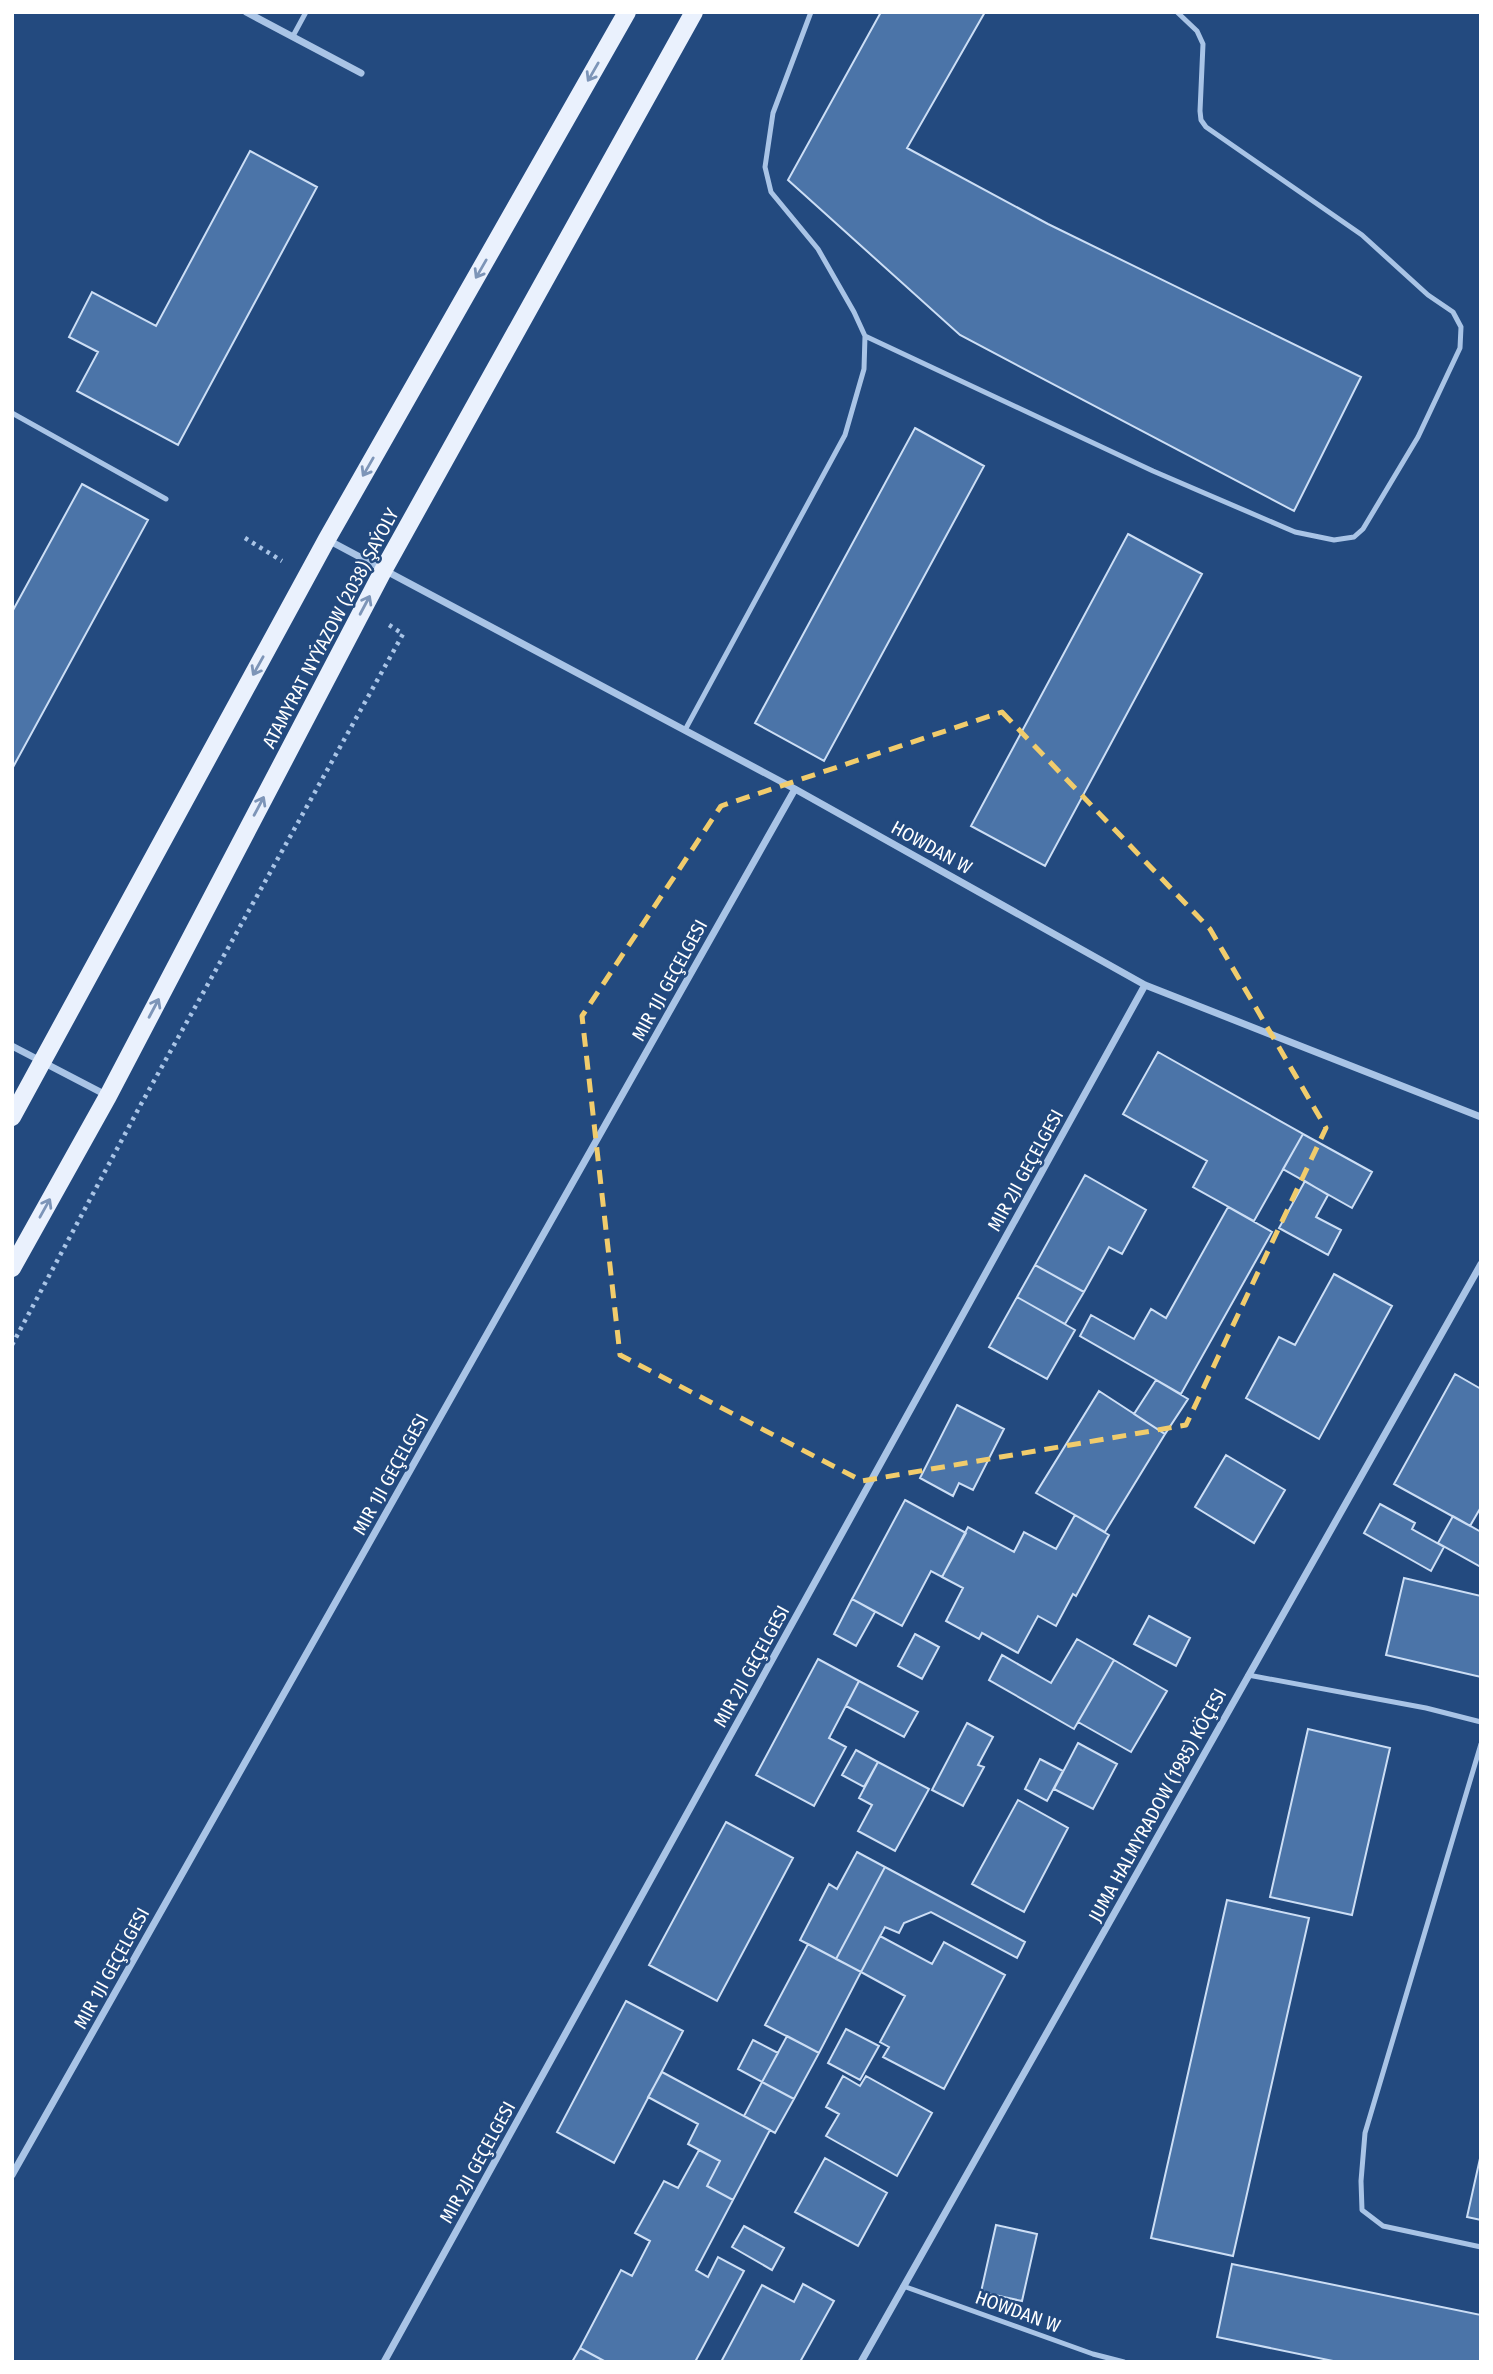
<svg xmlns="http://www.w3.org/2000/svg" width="1493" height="2374" viewBox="0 0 1493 2374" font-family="'Fira Sans Condensed',sans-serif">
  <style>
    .building { fill: #4b74a8; stroke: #ccdef5; stroke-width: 2 }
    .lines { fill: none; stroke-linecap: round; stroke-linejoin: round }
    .path { stroke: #a9c4e6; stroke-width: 4.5; stroke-dasharray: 3.5 5; stroke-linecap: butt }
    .service { stroke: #a9c4e6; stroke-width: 5 }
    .minor { stroke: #a9c4e6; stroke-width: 7 }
    .primary { stroke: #eaf1fd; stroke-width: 18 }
    .oneway { stroke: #7d95b8 }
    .marked { fill: none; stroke: #f1cc6c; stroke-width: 5; stroke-dasharray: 14 9; stroke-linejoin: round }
    .labels { text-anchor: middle; stroke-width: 5; stroke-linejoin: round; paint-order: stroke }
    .street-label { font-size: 19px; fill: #fff; stroke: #234a7f }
  </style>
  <rect width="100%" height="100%" fill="#234a7f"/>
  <path class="building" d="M 881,12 L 985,12 L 907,148 L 1048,224 L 1361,377 L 1294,511 L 960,335 L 788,180 Z
    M 250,151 L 317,187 L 178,445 L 77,391 L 98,352 L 69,337 L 92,292 L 156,326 Z
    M 915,428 L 984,466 L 824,761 L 755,723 Z
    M 82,484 L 148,520 L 12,769 L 12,612 Z
    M 1128,534 L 1202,574 L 1045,866 L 971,826 Z
    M 1158,1052 L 1303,1134 L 1254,1221 L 1193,1187 L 1207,1161 L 1123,1114 Z
    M 1303,1134 L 1372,1172 L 1352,1208 L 1283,1169 Z
    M 1085,1175 L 1146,1210 L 1122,1254 L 1109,1247 L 1084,1292 L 1035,1265 Z
    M 1305,1181 L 1328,1195 L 1316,1217 L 1341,1230 L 1328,1255 L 1279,1228 Z
    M 1228,1207 L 1272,1232 L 1181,1394 L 1080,1336 L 1091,1315 L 1134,1339 L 1151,1309 L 1166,1318 Z
    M 1035,1265 L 1084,1292 L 1065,1324 L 1017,1297 Z
    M 1334,1274 L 1392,1306 L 1319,1439 L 1246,1398 L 1279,1337 L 1295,1345 Z
    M 1017,1297 L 1075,1330 L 1047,1379 L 989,1347 Z
    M 1455,1374 L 1481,1389 L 1481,1507 L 1470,1526 L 1394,1484 Z
    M 1156,1380 L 1188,1399 L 1165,1434 L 1134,1414 Z
    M 1099,1391 L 1165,1434 L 1105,1532 L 1036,1493 Z
    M 957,1405 L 1004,1429 L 973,1490 L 959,1483 L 953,1496 L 920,1478 Z
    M 1226,1455 L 1285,1490 L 1254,1543 L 1195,1507 Z
    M 905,1500 L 966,1533 L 942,1577 L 931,1571 L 902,1626 L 852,1599 Z
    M 1380,1504 L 1415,1523 L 1412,1529 L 1444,1547 L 1431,1571 L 1364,1533 Z
    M 1075,1515 L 1109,1535 L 1076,1596 L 1073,1594 L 1056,1626 L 1038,1616 L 1018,1653 L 982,1633 L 979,1639 L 946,1621 L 963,1588 L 942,1577 L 968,1527 L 1014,1552 L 1024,1532 L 1056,1549 Z
    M 1453,1516 L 1481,1532 L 1481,1567 L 1438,1543 Z
    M 1404,1578 L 1481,1596 L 1481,1677 L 1386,1655 Z
    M 852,1599 L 875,1612 L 856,1646 L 834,1634 Z
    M 1149,1616 L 1190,1638 L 1176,1666 L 1134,1644 Z
    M 915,1634 L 939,1647 L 922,1679 L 898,1666 Z
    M 1077,1639 L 1114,1660 L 1074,1729 L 989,1680 L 1002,1655 L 1051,1683 Z
    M 818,1659 L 859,1681 L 829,1738 L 846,1747 L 814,1806 L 756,1775 Z
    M 1114,1660 L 1167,1691 L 1131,1752 L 1078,1722 Z
    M 859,1681 L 918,1712 L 904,1737 L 846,1706 Z
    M 967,1723 L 993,1737 L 978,1765 L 984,1767 L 963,1806 L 932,1790 Z
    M 1308,1729 L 1390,1748 L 1352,1915 L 1270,1897 Z
    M 1078,1743 L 1117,1764 L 1093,1809 L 1054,1789 Z
    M 856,1750 L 878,1762 L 864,1787 L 842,1775 Z
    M 1040,1759 L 1063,1771 L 1047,1801 L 1025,1789 Z
    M 878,1762 L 929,1789 L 895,1851 L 858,1831 L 872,1805 L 859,1798 Z
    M 1018,1800 L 1068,1828 L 1024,1912 L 972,1884 Z
    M 726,1822 L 793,1858 L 717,2001 L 649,1965 Z
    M 857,1852 L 885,1867 L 836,1959 L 800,1940 L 829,1884 L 837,1889 Z
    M 885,1867 L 1025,1942 L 1017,1958 L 931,1912 L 904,1923 L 899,1933 L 885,1927 L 861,1972 L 836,1959 Z
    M 1227,1900 L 1309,1918 L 1233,2256 L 1151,2238 Z
    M 880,1936 L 932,1964 L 944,1942 L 1005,1975 L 944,2089 L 883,2057 L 889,2047 L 880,2042 L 905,1996 L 861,1972 Z
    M 808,1944 L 861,1972 L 819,2053 L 765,2025 Z
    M 626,2001 L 683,2031 L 614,2163 L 557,2132 Z
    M 846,2029 L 879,2046 L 860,2080 L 828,2063 Z
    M 787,2036 L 819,2053 L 794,2099 L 762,2082 Z
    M 753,2040 L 778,2053 L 762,2082 L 738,2069 Z
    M 662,2072 L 770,2130 L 733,2200 L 707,2186 L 720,2161 L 688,2144 L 698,2124 L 648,2097 Z
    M 843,2076 L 860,2086 L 866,2076 L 932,2113 L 897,2176 L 826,2136 L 839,2114 L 826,2107 Z
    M 762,2082 L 794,2099 L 775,2133 L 744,2116 Z
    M 699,2150 L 720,2161 L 707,2186 L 733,2200 L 696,2270 L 708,2277 L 718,2257 L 744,2271 L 695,2362 L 606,2362 L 580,2348 L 621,2270 L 632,2276 L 650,2241 L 635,2233 L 664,2181 L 678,2188 Z
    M 1481,2154 L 1481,2220 L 1467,2217 Z
    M 825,2158 L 887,2193 L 858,2246 L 795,2212 Z
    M 996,2225 L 1037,2234 L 1022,2301 L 981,2292 Z
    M 744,2226 L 784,2248 L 772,2270 L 732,2247 Z
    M 1232,2264 L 1481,2315 L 1481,2362 L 1338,2362 L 1217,2337 Z
    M 803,2284 L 834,2301 L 800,2362 L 721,2362 L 762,2285 L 794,2302 Z
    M 580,2348 L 606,2362 L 572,2362 Z"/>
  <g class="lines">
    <path class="path" d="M 245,538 L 282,561
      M 12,1345 L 140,1106 L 403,634 L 386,623"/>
    <path class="service" d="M 293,36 L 306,12
      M 865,336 L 1153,471 L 1295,532 L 1334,540 L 1354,537 L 1363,529 L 1418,437 L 1460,348 L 1461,327 L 1453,312 L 1428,295 L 1362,235 L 1206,127 L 1201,120 L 1200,111 L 1203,44 L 1197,31 L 1177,12
      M 12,413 L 166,499
      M 685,730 L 845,435 L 864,369 L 865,336 L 854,312 L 818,249 L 771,192 L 765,167 L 773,113 L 811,12
      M 1248,1675 L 1426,1708 L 1481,1722
      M 1481,1744 L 1365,2133 L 1361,2181 L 1362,2210 L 1383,2226 L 1481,2247
      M 903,2286 L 1093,2354 L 1124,2362"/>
    <path class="minor" d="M 246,12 L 361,73
      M 328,540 L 795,789 L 1145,985 L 1481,1117
      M 12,1046 L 108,1096
      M 12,2175 L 795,789
      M 384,2362 L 1145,985
      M 861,2362 L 1481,1264"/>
    <path class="primary" d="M 12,1117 L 327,539 L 627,12
      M 12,1268 L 108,1096 L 384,569 L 694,12"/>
  </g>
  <defs><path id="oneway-shaft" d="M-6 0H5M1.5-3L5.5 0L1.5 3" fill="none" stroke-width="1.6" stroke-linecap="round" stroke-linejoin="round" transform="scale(1.75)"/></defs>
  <g class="oneway">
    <use href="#oneway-shaft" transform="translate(593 72) rotate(120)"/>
    <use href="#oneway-shaft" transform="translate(481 269) rotate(120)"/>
    <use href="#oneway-shaft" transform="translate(368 467) rotate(120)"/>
    <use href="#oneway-shaft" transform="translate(365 605) rotate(-62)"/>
    <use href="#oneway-shaft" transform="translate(258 666) rotate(119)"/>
    <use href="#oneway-shaft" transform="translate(259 806) rotate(-62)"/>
    <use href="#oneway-shaft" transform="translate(154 1008) rotate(-62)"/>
    <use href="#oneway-shaft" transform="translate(45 1208) rotate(-61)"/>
  </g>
  <path class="marked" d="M 1002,712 L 1210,929 L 1326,1128 L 1186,1425 L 862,1481 L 620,1355 L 582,1016 L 721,806 Z"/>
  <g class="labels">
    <g class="street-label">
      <text transform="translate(330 628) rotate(-62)" y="7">ATAMYRAT NYÝAZOW (2038) ŞAÝOLY</text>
      <text transform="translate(932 847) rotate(29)" y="7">HOWDAN W</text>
      <text transform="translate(669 980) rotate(-61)" y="7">MIR 1JI GEÇELGESI</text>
      <text transform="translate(1025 1170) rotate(-61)" y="7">MIR 2JI GEÇELGESI</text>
      <text transform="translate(390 1474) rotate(-61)" y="7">MIR 1JI GEÇELGESI</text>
      <text transform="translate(751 1666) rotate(-61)" y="7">MIR 2JI GEÇELGESI</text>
      <text transform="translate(1157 1805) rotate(-61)" y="7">JUMA HALMYRADOW (1985) KÖÇESI</text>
      <text transform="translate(111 1968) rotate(-61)" y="7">MIR 1JI GEÇELGESI</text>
      <text transform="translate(477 2162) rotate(-61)" y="7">MIR 2JI GEÇELGESI</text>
      <text transform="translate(1018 2311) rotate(20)" y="7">HOWDAN W</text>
    </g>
  </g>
  <rect width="1493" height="2374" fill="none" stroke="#ffffff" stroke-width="28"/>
</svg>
